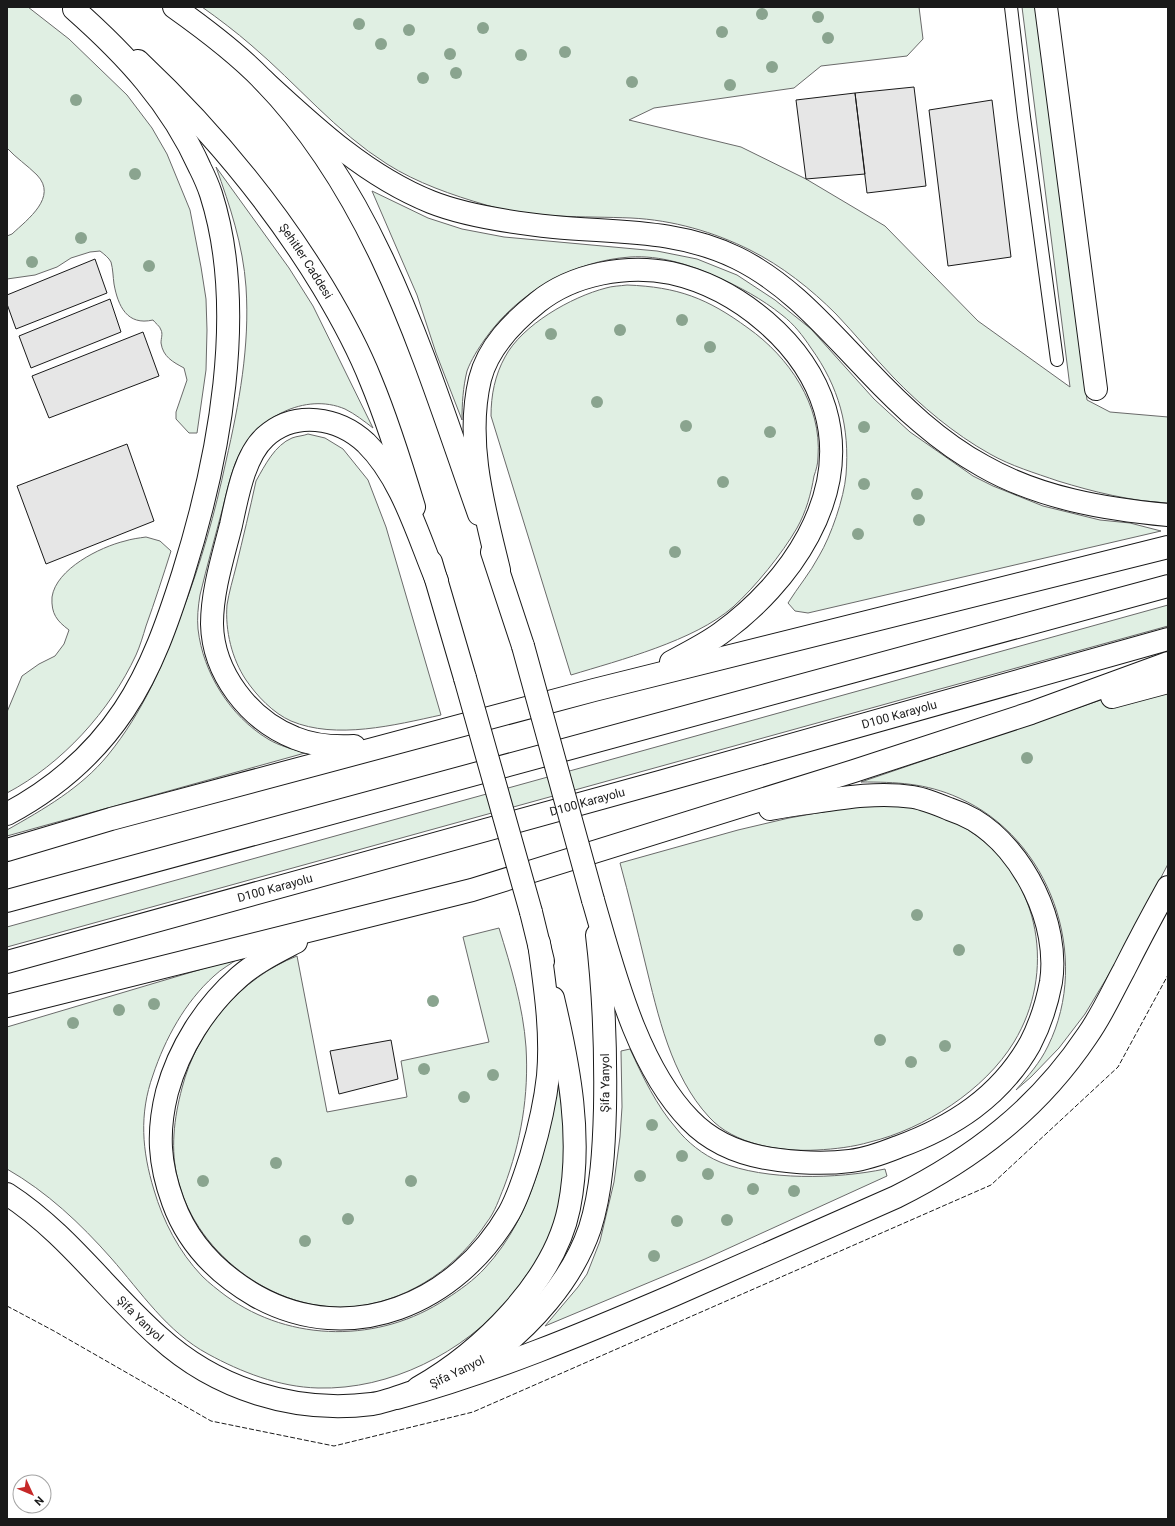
<svg xmlns="http://www.w3.org/2000/svg" width="1175" height="1526" viewBox="0 0 1175 1526" font-family="Roboto,sans-serif">
  <style>
    .green { fill: #e0efe3; stroke: #6a6a6a }
    .building { fill: #e6e6e6; stroke: #1a1a1a }
    .lines { fill: none; stroke-linecap: round; stroke-linejoin: round }
    .lane-casing { stroke: #1a1a1a; stroke-width: 14 }
    .street-casing { stroke: #1a1a1a; stroke-width: 24 }
    .primary-casing { stroke: #1a1a1a; stroke-width: 24 }
    .highway-casing { stroke: #1a1a1a; stroke-width: 24 }
    .lane { stroke: #fff; stroke-width: 12 }
    .street { stroke: #fff; stroke-width: 22 }
    .primary { stroke: #fff; stroke-width: 22 }
    .highway { stroke: #fff; stroke-width: 22 }
    .primary-bridge-casing { stroke: #1a1a1a; stroke-width: 24; stroke-linecap: butt }
    .primary-bridge { stroke: #fff; stroke-width: 22 }
    .fence { stroke: #1a1a1a; stroke-width: 1; stroke-dasharray: 5 2; stroke-linecap: butt }
    .tree { fill: #8aa48f }
    .labels { text-anchor: middle; stroke-width: 3; stroke-linejoin: round; paint-order: stroke }
    .street-label { font-size: 12px; fill: #1a1a1a; stroke: #fff }
  </style>
  <rect width="100%" height="100%" fill="#fff"/>
  <path class="green" d="M 7,7 L 28,7 L 69,39 L 127,95 L 152,128 L 167,154 L 190,210 L 201,267 L 206,299 L 207,330 L 206,370 L 197,433 L 189,433 L 176,419 L 176,412 L 187,380 L 184,368 C 173,362 163,357 161,343 C 161,338 163,334 161,330 C 160,326 155,323 153,320 C 127,326 118,306 114,284 C 113,277 113,269 111,262 C 109,258 104,254 100,251 L 90,252 L 71,258 L 57,267 L 35,275 L 7,279 L 7,236 L 12,234 C 28,219 58,197 37,175 C 27,165 16,158 7,148 Z
    M 202,7 L 919,7 L 923,39 L 907,56 L 821,66 L 794,88 L 654,108 L 629,120 L 741,147 L 806,179 L 885,226 L 978,321 L 1070,387 L 1022,7 L 1036,7 L 1087,400 L 1110,412 L 1168,417 L 1168,503 C 1130,501 1094,492 1058,481 C 1035,473 1011,466 990,454 C 954,434 921,406 893,377 C 873,356 855,334 836,314 C 811,289 782,266 750,250 C 714,232 673,220 631,218 C 584,216 532,219 486,205 C 452,195 417,183 387,164 C 336,132 297,84 251,45 C 236,32 219,19 202,7 Z
    M 216,167 L 289,268 L 313,306 L 373,428 C 364,421 355,414 345,409 C 305,392 257,418 239,455 C 231,472 227,490 223,507 C 215,537 207,566 200,595 C 198,607 197,618 198,629 C 203,673 230,716 268,739 C 279,746 293,749 305,753 L 7,836 L 7,830 C 44,809 81,788 108,755 C 143,712 164,663 182,612 C 201,563 215,513 226,461 C 239,404 250,346 246,287 C 243,245 230,206 216,167 Z
    M 372,191 L 428,218 L 462,229 L 504,237 L 657,251 L 697,259 L 737,275 L 775,300 L 811,329 L 874,399 L 910,432 L 973,476 L 993,486 L 1043,506 L 1100,520 L 1130,523 L 1161,531 L 808,613 L 795,611 L 788,603 C 798,587 810,573 819,556 C 831,536 844,498 846,475 C 850,427 839,387 811,348 C 803,336 794,324 782,315 C 762,299 740,287 717,277 C 691,265 660,255 630,257 C 573,261 518,292 485,339 C 478,349 471,360 467,371 C 463,387 462,404 462,420 L 436,353 L 417,295 Z
    M 627,285 C 678,287 707,298 748,328 C 789,357 822,405 818,457 C 818,464 816,470 814,476 C 811,494 806,512 797,528 C 782,554 755,587 733,607 C 694,641 620,660 571,675 L 491,416 C 491,395 495,375 505,357 C 522,325 571,297 606,288 C 612,286 620,286 627,285 Z
    M 308,434 L 325,438 L 343,449 L 368,480 L 386,527 L 441,715 C 395,725 336,740 291,721 C 273,713 257,696 246,680 C 232,659 225,631 227,605 C 229,592 233,579 236,567 C 243,538 250,509 256,481 C 265,465 275,445 292,438 C 297,436 303,436 308,434 Z
    M 146,537 L 160,541 L 171,551 C 163,576 155,601 146,626 C 143,636 140,646 136,655 C 110,711 62,764 7,793 L 7,712 L 22,676 L 39,664 L 55,656 L 64,644 L 69,630 C 57,621 51,614 52,597 C 56,569 100,547 125,541 C 131,539 139,538 146,537 Z
    M 1168,605 L 1168,626 L 7,947 L 7,927 Z
    M 1168,677 L 1168,864 L 1120,956 L 1085,1014 L 1059,1048 L 1031,1077 L 1016,1090 C 1028,1076 1040,1063 1048,1046 C 1092,957 1050,838 959,798 C 926,783 896,782 861,782 Z
    M 868,804 C 880,805 891,804 902,806 C 927,809 954,819 974,834 C 1041,881 1056,973 1014,1042 C 985,1090 924,1129 870,1142 C 853,1147 835,1149 817,1150 C 781,1152 734,1145 709,1117 C 671,1076 658,1015 645,962 C 637,929 629,896 620,863 L 738,830 L 789,818 Z
    M 499,928 C 511,967 523,1006 526,1047 C 529,1095 521,1142 504,1187 C 499,1199 495,1212 487,1222 C 458,1266 413,1298 360,1306 C 281,1317 197,1257 178,1180 C 170,1150 174,1118 182,1088 C 197,1029 241,978 297,956 L 327,1112 L 407,1097 L 401,1061 L 489,1042 L 463,937 Z
    M 239,958 C 231,964 221,969 214,976 C 185,1002 165,1039 153,1075 C 139,1114 142,1151 154,1190 C 163,1221 179,1252 202,1276 C 209,1283 218,1290 226,1296 C 291,1343 380,1343 446,1299 C 460,1290 474,1280 485,1268 C 535,1214 550,1138 556,1067 C 560,1096 565,1125 566,1153 C 566,1175 561,1199 555,1221 C 549,1242 538,1260 525,1277 C 520,1284 516,1292 510,1298 C 463,1353 390,1390 318,1388 C 279,1387 241,1372 208,1354 C 167,1332 141,1292 111,1258 C 80,1223 47,1192 7,1169 L 7,1027 Z
    M 630,1049 C 643,1077 656,1105 676,1128 C 687,1142 703,1155 720,1162 C 766,1181 837,1179 885,1169 L 887,1176 L 705,1259 L 545,1326 L 578,1287 L 587,1274 L 600,1241 L 614,1182 L 620,1137 L 622,1107 L 621,1051 Z"/>
  <path class="building" d="M 914,87 L 926,186 L 867,193 L 855,93 Z
    M 855,93 L 865,174 L 806,179 L 796,100 Z
    M 992,100 L 1011,257 L 948,266 L 929,110 Z
    M 95,259 L 107,293 L 16,329 L 7,304 L 7,295 Z
    M 110,299 L 121,332 L 31,368 L 19,336 Z
    M 143,332 L 159,376 L 49,418 L 32,376 Z
    M 127,444 L 154,521 L 46,564 L 17,486 Z
    M 391,1040 L 398,1079 L 339,1094 L 330,1051 Z"/>
  <g class="lines">
    <defs>
      <path id="lane" d="M 1011,7 L 1024,117 L 1057,360"/>
      <path id="street" d="M 1046,7 L 1096,389"/>
      <g id="primary">
        <path d="M 174,7 C 205,29 236,52 263,80 C 378,198 425,362 479,514"/>
        <path id="s1" d="M 138,61 C 209,128 272,203 323,287 C 341,317 358,348 371,381 C 388,422 401,464 414,507"/>
        <path d="M 492,552 L 523,646"/>
        <path d="M 431,562 L 465,678"/>
        <path d="M 531,912 L 543,961"/>
        <path id="s2" d="M 7,1194 C 66,1232 107,1291 159,1337 C 216,1389 295,1414 372,1404 C 386,1402 401,1396 415,1391"/>
        <path id="s3" d="M 462,1373 C 470,1368 479,1365 486,1359 C 530,1327 572,1281 590,1228 C 602,1190 604,1147 605,1108 C 606,1050 604,993 597,935"/>
        <path d="M 418,1388 C 481,1352 554,1282 569,1208 C 583,1138 569,1066 553,998"/>
      </g>
      <g id="highway">
        <path d="M 263,80 C 314,127 366,176 431,202 C 466,216 516,223 554,227 C 618,233 677,229 737,258 C 790,284 827,329 867,370 C 901,406 939,442 983,466 C 1039,498 1104,509 1168,515"/>
        <path d="M 499,570 C 484,508 465,442 480,379 C 488,347 513,322 538,302 C 573,274 627,264 671,273 C 738,288 805,343 825,409 C 851,497 789,584 721,633 C 706,644 688,653 671,662"/>
        <path d="M 1112,697 L 1168,682"/>
        <path d="M 354,746 C 334,747 314,746 295,738 C 249,720 213,673 212,624 C 212,591 223,557 231,525 C 237,498 244,456 265,437 C 295,410 338,417 366,443 C 402,478 418,536 437,581"/>
        <path d="M 7,814 C 54,789 94,755 124,710 C 152,668 168,621 183,574 C 219,459 248,310 211,194 C 208,185 204,176 200,168 C 171,103 126,55 74,9"/>
        <path d="M 7,850 L 111,819 L 594,690 L 1168,547"/>
        <path d="M 593,900 C 614,972 637,1066 690,1120 C 714,1145 745,1156 779,1160 C 802,1163 827,1164 850,1161 C 867,1159 883,1153 898,1147 C 953,1127 1000,1097 1030,1044 C 1040,1025 1047,1003 1051,982 C 1060,924 1024,850 974,820 C 967,816 958,812 949,809 C 937,804 925,799 913,797 C 880,792 847,797 814,802 C 799,804 785,806 770,809"/>
        <path d="M 7,901 L 1168,586"/>
        <path d="M 296,942 C 277,952 256,962 239,977 C 205,1007 179,1048 167,1092 C 157,1132 159,1164 173,1202 C 188,1244 218,1274 256,1296 C 351,1349 457,1303 509,1213 C 519,1195 525,1175 531,1156 C 539,1129 545,1104 548,1076 C 552,1032 545,987 539,943"/>
        <path id="s4" d="M 7,962 L 663,781 L 1168,639"/>
        <path d="M 7,1006 L 472,890 L 854,771 L 1031,713 L 1168,663"/>
        <path d="M 397,1398 C 492,1372 583,1334 674,1295 C 748,1263 822,1230 896,1197 C 974,1158 1038,1109 1087,1036 C 1102,1015 1112,992 1124,970 C 1138,942 1153,914 1168,887"/>
      </g>
    </defs>
    <use href="#lane" class="lane-casing"/>
    <use href="#street" class="street-casing"/>
    <use href="#primary" class="primary-casing"/>
    <use href="#highway" class="highway-casing"/>
    <use href="#lane" class="lane"/>
    <use href="#street" class="street"/>
    <use href="#primary" class="primary"/>
    <use href="#highway" class="highway"/>
    <defs>
      <path id="primary-bridge" d="M 523,646 L 593,900
        M 465,678 L 531,912"/>
    </defs>
    <use href="#primary-bridge" class="primary-bridge-casing"/>
    <use href="#primary-bridge" class="primary-bridge"/>
    <path class="fence" d="M 7,1306 L 54,1331 L 211,1421 L 334,1446 L 473,1412 L 991,1185 L 1118,1067 L 1168,975"/>
  </g>
  <g class="tree">
    <circle cx="762" cy="14" r="6"/>
    <circle cx="818" cy="17" r="6"/>
    <circle cx="359" cy="24" r="6"/>
    <circle cx="483" cy="28" r="6"/>
    <circle cx="409" cy="30" r="6"/>
    <circle cx="722" cy="32" r="6"/>
    <circle cx="828" cy="38" r="6"/>
    <circle cx="381" cy="44" r="6"/>
    <circle cx="565" cy="52" r="6"/>
    <circle cx="450" cy="54" r="6"/>
    <circle cx="521" cy="55" r="6"/>
    <circle cx="772" cy="67" r="6"/>
    <circle cx="456" cy="73" r="6"/>
    <circle cx="423" cy="78" r="6"/>
    <circle cx="632" cy="82" r="6"/>
    <circle cx="730" cy="85" r="6"/>
    <circle cx="76" cy="100" r="6"/>
    <circle cx="135" cy="174" r="6"/>
    <circle cx="81" cy="238" r="6"/>
    <circle cx="32" cy="262" r="6"/>
    <circle cx="149" cy="266" r="6"/>
    <circle cx="682" cy="320" r="6"/>
    <circle cx="620" cy="330" r="6"/>
    <circle cx="551" cy="334" r="6"/>
    <circle cx="710" cy="347" r="6"/>
    <circle cx="597" cy="402" r="6"/>
    <circle cx="686" cy="426" r="6"/>
    <circle cx="864" cy="427" r="6"/>
    <circle cx="770" cy="432" r="6"/>
    <circle cx="723" cy="482" r="6"/>
    <circle cx="864" cy="484" r="6"/>
    <circle cx="917" cy="494" r="6"/>
    <circle cx="919" cy="520" r="6"/>
    <circle cx="858" cy="534" r="6"/>
    <circle cx="675" cy="552" r="6"/>
    <circle cx="1027" cy="758" r="6"/>
    <circle cx="917" cy="915" r="6"/>
    <circle cx="959" cy="950" r="6"/>
    <circle cx="433" cy="1001" r="6"/>
    <circle cx="154" cy="1004" r="6"/>
    <circle cx="119" cy="1010" r="6"/>
    <circle cx="73" cy="1023" r="6"/>
    <circle cx="880" cy="1040" r="6"/>
    <circle cx="945" cy="1046" r="6"/>
    <circle cx="911" cy="1062" r="6"/>
    <circle cx="424" cy="1069" r="6"/>
    <circle cx="493" cy="1075" r="6"/>
    <circle cx="464" cy="1097" r="6"/>
    <circle cx="652" cy="1125" r="6"/>
    <circle cx="682" cy="1156" r="6"/>
    <circle cx="276" cy="1163" r="6"/>
    <circle cx="708" cy="1174" r="6"/>
    <circle cx="640" cy="1176" r="6"/>
    <circle cx="203" cy="1181" r="6"/>
    <circle cx="411" cy="1181" r="6"/>
    <circle cx="753" cy="1189" r="6"/>
    <circle cx="794" cy="1191" r="6"/>
    <circle cx="348" cy="1219" r="6"/>
    <circle cx="727" cy="1220" r="6"/>
    <circle cx="677" cy="1221" r="6"/>
    <circle cx="305" cy="1241" r="6"/>
    <circle cx="654" cy="1256" r="6"/>
  </g>
  <g class="labels">
    <g class="street-label">
      <text dy="4" stroke="none"><textPath href="#s1" startOffset="262">Şehitler Caddesi</textPath></text>
      <text dy="4" stroke="none"><textPath href="#s4" startOffset="926">D100 Karayolu</textPath></text>
      <text dy="4" stroke="none"><textPath href="#s4" startOffset="602">D100 Karayolu</textPath></text>
      <text dy="4" stroke="none"><textPath href="#s4" startOffset="278">D100 Karayolu</textPath></text>
      <text dy="4" stroke="none"><textPath href="#s3" startOffset="344">Şifa Yanyol</textPath></text>
      <text dy="4" stroke="none"><textPath href="#s2" startOffset="183">Şifa Yanyol</textPath></text>
      <text transform="translate(457 1372) rotate(-26)" y="4">Şifa Yanyol</text>
    </g>
  </g>
  <rect width="1175" height="1526" fill="none" stroke="#1a1a1a" stroke-width="16"/>
  <g transform="translate(32 1494) rotate(134)"><circle r="19" fill="#ffffff" stroke="#a3a3a3"/>
  <path d="M0-3L7 15L0 10L-7 15Z" fill="#c62828"/>
  <text y="-6" font-size="11" font-weight="bold" text-anchor="middle" fill="#1a1a1a">N</text>
  </g>
</svg>
